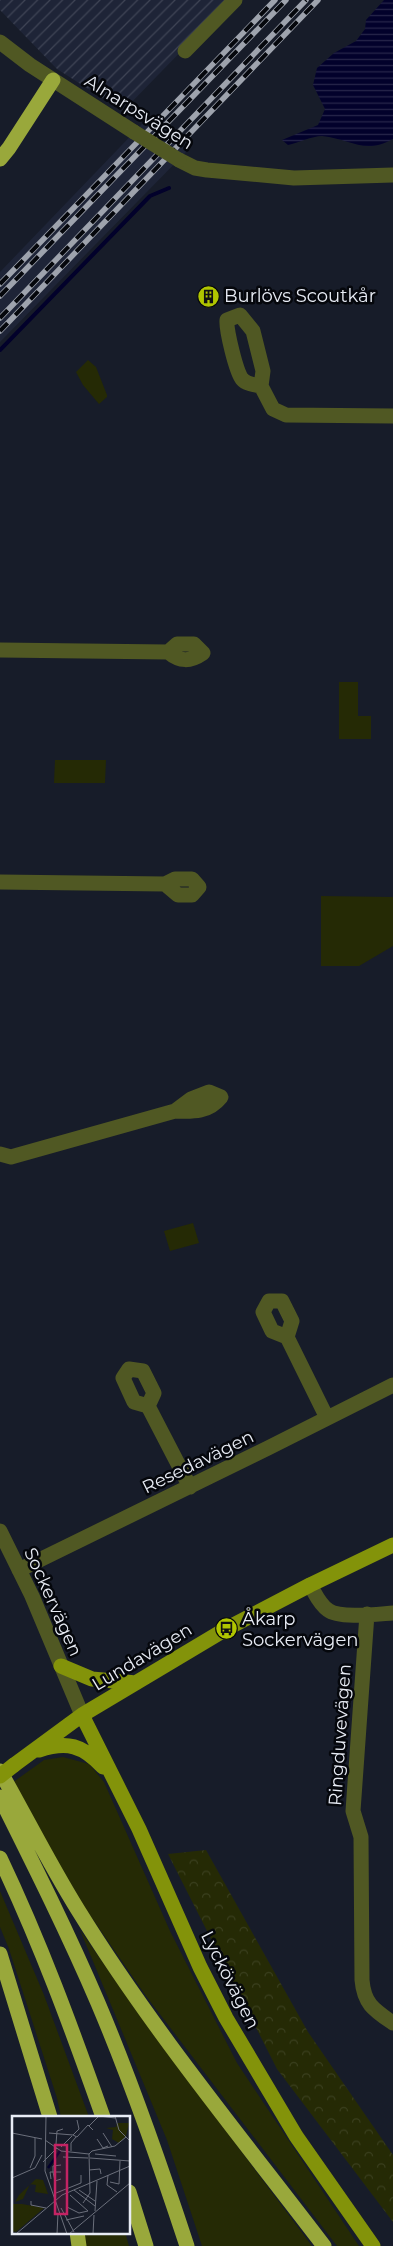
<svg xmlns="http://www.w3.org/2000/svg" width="393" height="2246" viewBox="0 0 393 2246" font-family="Montserrat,sans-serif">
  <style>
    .built { fill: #1e2437 }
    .industrial { fill: url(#industrial-furrows) }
    .green { fill: #252a05 }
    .forest { fill: url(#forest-crowns) }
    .water { fill: url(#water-rules) }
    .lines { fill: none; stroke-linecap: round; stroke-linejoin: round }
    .stream { stroke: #02012b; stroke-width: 4 }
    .minor { stroke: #505823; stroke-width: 15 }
    .major { stroke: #83930a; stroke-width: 15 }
    .highway { stroke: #99a83b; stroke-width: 15 }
    .rail-casing { stroke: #9ea3ad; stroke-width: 5.5 }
    .rail { stroke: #05070c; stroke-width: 4; stroke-dasharray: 11; stroke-linecap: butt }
    .minor-bridge { stroke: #505823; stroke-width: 15 }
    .major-bridge { stroke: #83930a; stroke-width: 15 }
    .labels { text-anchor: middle; stroke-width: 5; stroke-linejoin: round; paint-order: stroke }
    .street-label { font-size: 18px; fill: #e8ecf5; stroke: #05070c }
    .poi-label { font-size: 18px; fill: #e8ecf5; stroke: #05070c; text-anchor: start }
    .inset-river { fill: none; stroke: #02012b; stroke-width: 2.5 }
    .inset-road { fill: none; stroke: #6b6f7b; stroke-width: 1 }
    .view { fill: #c42363; fill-opacity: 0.15; stroke: #c42363; stroke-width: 2.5 }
    .inset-edge { fill: none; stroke: #e8ecf5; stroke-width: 2.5 }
  </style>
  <defs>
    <pattern id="industrial-furrows" width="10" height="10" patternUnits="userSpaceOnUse" patternTransform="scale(1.25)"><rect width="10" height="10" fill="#1e2437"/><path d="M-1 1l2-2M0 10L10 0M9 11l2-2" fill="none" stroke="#3f4455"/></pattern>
    <pattern id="forest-crowns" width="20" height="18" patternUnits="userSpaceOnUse" patternTransform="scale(1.25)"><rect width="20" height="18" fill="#252a05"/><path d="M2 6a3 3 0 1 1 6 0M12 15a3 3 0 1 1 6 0" fill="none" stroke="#3a3f1e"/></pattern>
    <pattern id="water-rules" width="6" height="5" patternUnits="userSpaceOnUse" patternTransform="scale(1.25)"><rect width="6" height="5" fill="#02012b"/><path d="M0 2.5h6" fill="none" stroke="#27264a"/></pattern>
  </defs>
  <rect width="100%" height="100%" fill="#171c29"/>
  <path class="built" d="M 143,123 L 188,150 L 0,342 L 0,272 Z"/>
  <path class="industrial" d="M 0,0 L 231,0 L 123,111 L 57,69 L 0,10 Z"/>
  <path class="green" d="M 88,360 L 96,367 L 107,395 L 107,397 L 99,404 L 83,385 L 76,372 Z
    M 339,682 L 358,682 L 358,716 L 371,716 L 371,739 L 339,739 Z
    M 55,760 L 106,760 L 105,783 L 54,783 Z
    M 321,896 L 393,897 L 393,946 L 359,966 L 321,966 Z
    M 193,1223 L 199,1243 L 170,1251 L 164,1231 Z
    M 63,1757 L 89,1764 L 104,1782 L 170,1931 L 237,2063 L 359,2246 L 337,2246 L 146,1996 L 85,1908 L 12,1783 L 44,1760 Z
    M 0,1891 L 44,1995 L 89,2117 L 61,2117 L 57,2098 L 9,1949 L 0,1927 Z
    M 80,1930 L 146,2024 L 312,2246 L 202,2246 L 167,2140 Z
    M 84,2232 L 125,2232 L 129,2246 L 86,2246 Z"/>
  <path class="forest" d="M 206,1850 L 308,2032 L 393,2155 L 393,2222 L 277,2069 L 168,1854 Z"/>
  <path class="water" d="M 384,0 L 393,0 L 393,139 C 364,155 351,139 322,136 C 312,136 298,143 288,145 L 282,140 L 318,125 L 325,109 L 313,85 L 317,68 L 334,53 L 356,41 L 365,29 L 366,20 Z"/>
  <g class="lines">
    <path class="stream" d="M 0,350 L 150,196 L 169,188"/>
    <path class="minor" d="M 0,42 L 30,65 L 134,132
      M 185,51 L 235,0
      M 179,160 L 195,168 L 207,170 L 294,178 L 393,175
      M 261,386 C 255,385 246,384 242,379 C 236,371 226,330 227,320 L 240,315 L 253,331 L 263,371 L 261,386 L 273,409 L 286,415 L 393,416
      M 0,650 L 168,652 C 180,662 190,662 203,653 L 194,644 L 177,644 L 168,652
      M 0,882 L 165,884 L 175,879 L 192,879 L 199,887 L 192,895 L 178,895 L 165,884
      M 0,1154 L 11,1157 L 18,1155 L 175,1111 C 194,1112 209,1112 221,1097 L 209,1092 L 191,1099 L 175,1111
      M 287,1337 L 272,1331 L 263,1312 L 269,1301 L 282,1301 L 292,1321 L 287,1337 L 327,1418
      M 148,1406 L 134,1402 L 123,1378 L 129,1369 L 143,1371 L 154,1393 L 148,1406 L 190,1487
      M 0,1531 L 32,1596 L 82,1715
      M 19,1570 L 268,1448 L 393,1385
      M 310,1585 C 315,1593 319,1604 328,1610 C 339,1619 378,1614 393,1613
      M 367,1614 L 353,1811 L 361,1837 L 362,1980 C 364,2004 374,2010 393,2023"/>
    <path class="major" d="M 61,1666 L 92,1679 L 136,1683
      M 82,1715 L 139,1829 L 200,1967 L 226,2018 L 296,2136 L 373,2246
      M 39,1750 C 67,1741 83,1745 103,1767
      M 14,1765 L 82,1715 L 226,1629 L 310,1585 L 393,1545"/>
    <path class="highway" d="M 0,159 L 9,148 L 53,80
      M 0,1771 C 26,1817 50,1865 78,1910 C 151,2028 240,2136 324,2246
      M 0,1797 C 34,1865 68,1933 98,2003 C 132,2083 160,2164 187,2246
      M 0,1858 C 40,1942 72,2029 103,2117
      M 0,1954 L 50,2117
      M 129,2192 L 146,2246
      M 77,2232 L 79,2246"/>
    <defs>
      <path id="rail" d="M 0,284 L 275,0
        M 0,296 L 286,0
        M 0,318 L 306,0
        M 0,331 L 318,0"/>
    </defs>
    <use href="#rail" class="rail-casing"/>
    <use href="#rail" class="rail"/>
    <path class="minor-bridge" d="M 134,132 L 179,160"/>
    <path class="major-bridge" d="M 0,1776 L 14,1765"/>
  </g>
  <defs>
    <symbol id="building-disc" viewBox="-11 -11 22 22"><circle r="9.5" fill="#b0c500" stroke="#05070c"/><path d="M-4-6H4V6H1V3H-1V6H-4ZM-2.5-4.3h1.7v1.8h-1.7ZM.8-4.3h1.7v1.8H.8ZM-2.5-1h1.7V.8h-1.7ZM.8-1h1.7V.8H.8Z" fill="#111"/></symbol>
    <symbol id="bus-disc" viewBox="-11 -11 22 22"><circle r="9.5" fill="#b0c500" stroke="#05070c"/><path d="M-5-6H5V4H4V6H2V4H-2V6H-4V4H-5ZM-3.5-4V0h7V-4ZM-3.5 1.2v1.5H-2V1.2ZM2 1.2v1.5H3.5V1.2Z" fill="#111"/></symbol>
  </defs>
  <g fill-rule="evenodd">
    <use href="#building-disc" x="196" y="284" width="25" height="25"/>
    <use href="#bus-disc" x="214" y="1616" width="25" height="25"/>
  </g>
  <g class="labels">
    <g class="street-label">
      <text transform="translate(139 112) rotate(32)" y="6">Alnarpsvägen</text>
      <text transform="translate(198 1462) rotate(-26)" y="6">Resedavägen</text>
      <text transform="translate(53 1602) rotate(66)" y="6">Sockervägen</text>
      <text transform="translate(142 1657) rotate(-31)" y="6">Lundavägen</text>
      <text transform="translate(340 1735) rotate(-86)" y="6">Ringduvevägen</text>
      <text transform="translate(230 1980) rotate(63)" y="6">Lyckövägen</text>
    </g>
    <g class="poi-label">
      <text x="224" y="302">Burlövs Scoutkår</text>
      <text x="242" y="1625">Åkarp<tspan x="242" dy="21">Sockervägen</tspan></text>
    </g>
  </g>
  <g transform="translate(12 2116)">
    <rect width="118" height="118" fill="#171c29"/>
    <path d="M 105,7 L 117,7 L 114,20 L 107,27 L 100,23 L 101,14 L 94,12 L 104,11 ZM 0,88 L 10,88 L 32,92 L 4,116 L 0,115 Z" fill="#252a05"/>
    <path d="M 24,63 L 31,64 L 36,78 L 23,76 L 24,69 L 18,68 L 11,83 L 3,86 L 7,79 Z" fill="#252a05"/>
    <path class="inset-river" d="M 36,52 L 48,35"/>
    <path class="inset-road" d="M 34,0 L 33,55 L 55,118M 103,0 L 107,14 L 118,25M 77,10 L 87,0 L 103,2M 0,17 L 30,23M 37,17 L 61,19 L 67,13 L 65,4M 91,17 L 100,31M 61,19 L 65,21 L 76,9 L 81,14M 85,23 L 91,32 L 96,30M 33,24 L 49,35 L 77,38 L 78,77 L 71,87M 44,28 L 45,15 L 51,13M 49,31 L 60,20M 59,35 L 59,27 L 64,21M 77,38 L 80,35 L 103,30 L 114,21M 83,38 L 104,40M 51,41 L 76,42M 78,42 L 118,45M 31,46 L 45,32M 49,49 L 41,50 L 41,56 L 43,65 L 49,63M 18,52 L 23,40 L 23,22M 77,54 L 88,53 L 89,58M 96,59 L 95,69 L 105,76M 0,62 L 23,52 L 30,39M 39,63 L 38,56 L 49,56M 98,66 L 107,68 L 108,45M 62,74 L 83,90M 67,74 L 83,85M 44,77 L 69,67 L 69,59M 55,79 L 55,91 L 67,97 L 76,95 L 58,79M 19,85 L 19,89 L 34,92M 49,92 L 62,116M 83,95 L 85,65M 54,104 L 72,100M 4,118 L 50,79 L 118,50M 45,118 L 46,97M 57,118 L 118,67M 81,118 L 82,99"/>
    <path class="view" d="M 43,29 L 55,29 L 55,98 L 43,98 Z"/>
    <rect width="118" height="118" class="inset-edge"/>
  </g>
</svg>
